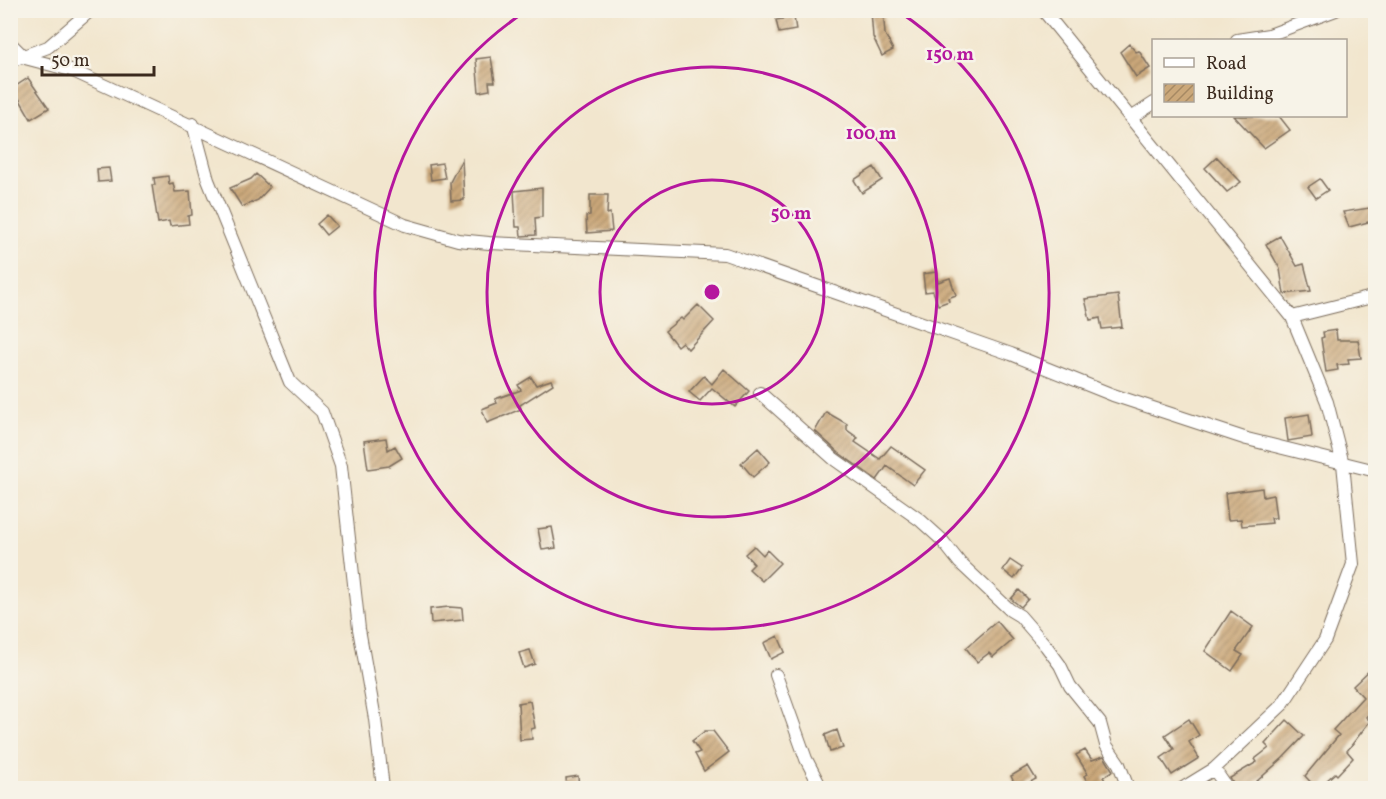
<svg xmlns="http://www.w3.org/2000/svg" width="1386" height="799" viewBox="0 0 1386 799" font-family="Vollkorn,serif">
  <style>
    .building { fill: url(#building-hatch) }
    .lines { fill: none; stroke-linecap: round; stroke-linejoin: round }
    .street-casing { stroke: #7b6c5c; stroke-width: 14 }
    .street { stroke: #fff; stroke-width: 12 }
    .ring { fill: none; stroke: #b5179e; stroke-width: 3 }
    .centre { fill: #b5179e; stroke: #f7f3e8; stroke-width: 3 }
    .ring-label { font-size: 18px; text-anchor: middle; font-weight: bold; fill: #b5179e; stroke: #f7f3e8; stroke-width: 5; stroke-linejoin: round; paint-order: stroke }
  </style>
  <defs>
    <pattern id="building-hatch" width="6" height="6" patternUnits="userSpaceOnUse" patternTransform="scale(1.5)"><rect width="6" height="6" fill="#cba87a"/><path d="M-1 1l2-2M0 6l6-6M5 7l2-2" fill="none" stroke="#a68963"/></pattern>
  </defs>
  <rect width="100%" height="100%" fill="#f7f3e8"/>
  <filter id="ink" filterUnits="userSpaceOnUse"><feTurbulence type="fractalNoise" baseFrequency=".0167" numOctaves="2"/><feDisplacementMap in="SourceGraphic" scale="12" xChannelSelector="R" yChannelSelector="G"/><feConvolveMatrix kernelMatrix="1 2 1 2 8 2 1 2 1" color-interpolation-filters="sRGB"/></filter>
  <filter id="wash" filterUnits="userSpaceOnUse"><feTurbulence type="fractalNoise" baseFrequency=".008" numOctaves="4" result="noise"/><feDisplacementMap in="SourceGraphic" scale="24" xChannelSelector="R" yChannelSelector="G"/><feGaussianBlur stdDeviation="1.35" result="paint"/><feColorMatrix in="noise" values="0 0 0 0 0 0 0 0 0 0 0 0 0 0 0 0 0 1.4 0 .05"/><feComposite in="paint" operator="in"/></filter>
  <g filter="url(#wash)">
    <rect width="100%" height="100%" fill="#f2e6ce"/>
    <g id="blocks">
      <path class="building" d="M 883,10 L 885,34 L 893,50 L 882,56 L 873,37 L 871,11 Z
        M 794,17 L 796,30 L 779,33 L 776,20 Z
        M 1129,44 L 1136,52 L 1139,51 L 1150,68 L 1136,77 L 1120,52 Z
        M 491,57 L 495,82 L 489,82 L 490,90 L 479,92 L 476,59 Z
        M 28,78 L 49,108 L 31,119 L 13,88 Z
        M 1234,116 L 1279,116 L 1290,130 L 1264,148 Z
        M 1217,157 L 1241,182 L 1227,192 L 1205,168 Z
        M 462,159 L 464,200 L 451,201 L 450,182 Z
        M 442,163 L 445,178 L 431,180 L 429,165 Z
        M 874,167 L 882,180 L 862,193 L 854,180 Z
        M 109,168 L 111,181 L 98,182 L 97,169 Z
        M 256,174 L 270,187 L 258,200 L 242,207 L 230,188 L 251,179 Z
        M 168,176 L 169,184 L 173,183 L 175,192 L 190,191 L 192,215 L 188,216 L 189,224 L 170,226 L 169,221 L 158,223 L 152,185 L 155,185 L 154,178 Z
        M 1320,179 L 1328,190 L 1316,198 L 1308,187 Z
        M 542,188 L 542,217 L 535,218 L 536,235 L 521,236 L 520,227 L 516,227 L 514,191 Z
        M 590,195 L 608,195 L 607,214 L 610,213 L 612,231 L 587,233 L 586,216 L 590,215 Z
        M 1376,207 L 1376,220 L 1349,227 L 1343,212 Z
        M 327,215 L 337,226 L 326,235 L 317,224 Z
        M 1280,236 L 1297,266 L 1304,264 L 1311,291 L 1284,294 L 1280,269 L 1266,244 Z
        M 936,272 L 938,282 L 950,278 L 956,295 L 948,298 L 949,301 L 938,305 L 933,291 L 925,292 L 923,274 Z
        M 1118,295 L 1122,327 L 1102,329 L 1100,318 L 1090,320 L 1085,299 Z
        M 698,305 L 714,321 L 688,349 L 682,342 L 677,346 L 665,331 L 681,318 L 683,320 Z
        M 1336,330 L 1337,340 L 1358,340 L 1361,358 L 1348,359 L 1349,364 L 1337,365 L 1338,370 L 1326,372 L 1321,338 L 1324,337 L 1323,332 Z
        M 724,369 L 749,391 L 735,407 L 712,388 L 700,401 L 689,392 L 704,376 L 712,384 Z
        M 531,377 L 536,385 L 551,380 L 553,384 L 520,405 L 521,409 L 487,423 L 482,409 L 497,403 L 495,399 L 521,390 L 518,385 Z
        M 826,412 L 847,424 L 847,430 L 858,438 L 855,442 L 880,459 L 891,446 L 925,470 L 913,485 L 887,466 L 877,480 L 839,453 L 815,431 Z
        M 1309,414 L 1312,437 L 1288,441 L 1285,418 Z
        M 386,438 L 388,450 L 395,446 L 402,458 L 389,466 L 368,469 L 364,441 Z
        M 758,448 L 770,462 L 753,477 L 741,463 Z
        M 1262,488 L 1263,497 L 1273,495 L 1276,518 L 1271,518 L 1272,523 L 1242,526 L 1241,519 L 1228,520 L 1225,493 Z
        M 552,527 L 556,548 L 542,550 L 538,529 Z
        M 754,546 L 763,555 L 767,550 L 780,563 L 762,581 L 749,569 L 754,564 L 745,554 Z
        M 1010,560 L 1022,568 L 1014,579 L 1003,570 Z
        M 1019,590 L 1028,599 L 1021,607 L 1011,599 Z
        M 449,607 L 462,608 L 463,620 L 431,623 L 430,609 Z
        M 1231,611 L 1253,627 L 1236,651 L 1243,655 L 1232,671 L 1205,651 Z
        M 997,621 L 1013,640 L 993,657 L 989,653 L 977,662 L 966,648 Z
        M 778,636 L 785,652 L 771,659 L 764,643 Z
        M 530,650 L 535,664 L 524,668 L 519,653 Z
        M 1376,664 L 1376,710 L 1374,708 L 1366,717 L 1370,721 L 1347,751 L 1353,758 L 1337,775 L 1335,773 L 1317,789 L 1305,776 L 1339,735 L 1333,730 L 1363,697 L 1353,686 Z
        M 530,701 L 535,728 L 531,729 L 532,739 L 520,740 L 518,703 Z
        M 1189,719 L 1199,735 L 1189,742 L 1199,758 L 1172,775 L 1161,758 L 1174,749 L 1165,735 Z
        M 1287,720 L 1304,736 L 1283,758 L 1256,782 L 1257,785 L 1251,789 L 1236,789 L 1230,778 L 1257,762 L 1255,759 L 1269,748 L 1265,744 Z
        M 837,730 L 843,748 L 830,752 L 825,735 Z
        M 705,731 L 713,731 L 729,752 L 704,771 L 695,754 L 700,752 L 692,741 Z
        M 1085,750 L 1092,760 L 1104,756 L 1113,771 L 1103,777 L 1106,782 L 1095,789 L 1092,789 L 1084,776 L 1088,774 L 1076,755 Z
        M 1028,766 L 1036,779 L 1017,789 L 1011,776 Z
        M 578,776 L 579,789 L 567,789 L 566,778 Z"/>
    </g>
  </g>
  <g filter="url(#ink)">
    <use href="#blocks" fill-opacity="0" stroke="#7b6c5c" stroke-width="1.5"/>
    <g class="lines">
      <defs>
        <path id="street" d="M 1043,10 L 1292,317 L 1327,402 L 1343,464 L 1353,564 L 1325,640 L 1282,705 L 1214,769 L 1183,788
          M 1237,40 L 1269,35 L 1336,10
          M 10,43 L 25,58 L 71,70 L 405,225 L 458,240 L 489,243 L 725,254 L 1011,354 L 1113,395 L 1247,439 L 1376,471
          M 10,61 L 48,47 L 91,10
          M 1131,118 L 1154,103
          M 193,124 L 208,180 L 290,382 L 322,412 L 341,466 L 359,629 L 375,719 L 383,788
          M 1292,317 L 1376,296
          M 760,393 L 834,459 L 920,520 L 941,539 L 960,563 L 1010,610 L 1020,616 L 1046,646 L 1060,665 L 1070,686 L 1100,723 L 1106,745 L 1119,764 L 1128,788
          M 776,675 L 806,759 L 821,788
          M 1214,769 L 1227,788"/>
      </defs>
      <use href="#street" class="street-casing"/>
      <use href="#street" class="street"/>
    </g>
  </g>
  <g class="ring">
    <circle cx="712" cy="292" r="112"/>
    <circle cx="712" cy="292" r="225"/>
    <path d="M898 11A337 337 0 1 1 526 11"/>
  </g>
  <circle cx="712" cy="292" r="9" class="centre"/>
  <g class="ring-label">
    <text x="950" y="60">150 m</text>
    <text x="871" y="139">100 m</text>
    <text x="791" y="219">50 m</text>
  </g>
  <rect width="1386" height="799" fill="none" stroke="#f7f3e8" stroke-width="36"/>
  <rect x="1152" y="39" width="195" height="78" fill="#f7f3e8" stroke="#aca397" stroke-width="1.5"/>
  <rect x="1164" y="58" width="30" height="9" fill="#ffffff" stroke="#aca397" stroke-width="1.5"/>
  <text x="1206" y="69" font-size="18" fill="#3b2a1e">Road</text>
  <rect x="1164" y="84" width="30" height="18" fill="url(#building-hatch)" stroke="#aca397" stroke-width="1.5"/>
  <text x="1206" y="99" font-size="18" fill="#3b2a1e">Building</text>
  <path d="M42 66v9h112v-9" fill="none" stroke="#3b2a1e" stroke-width="3"/>
  <text x="51" y="66" font-size="18" fill="#3b2a1e" stroke="#f7f3e8" stroke-width="4.5" paint-order="stroke">50 m</text>
</svg>
